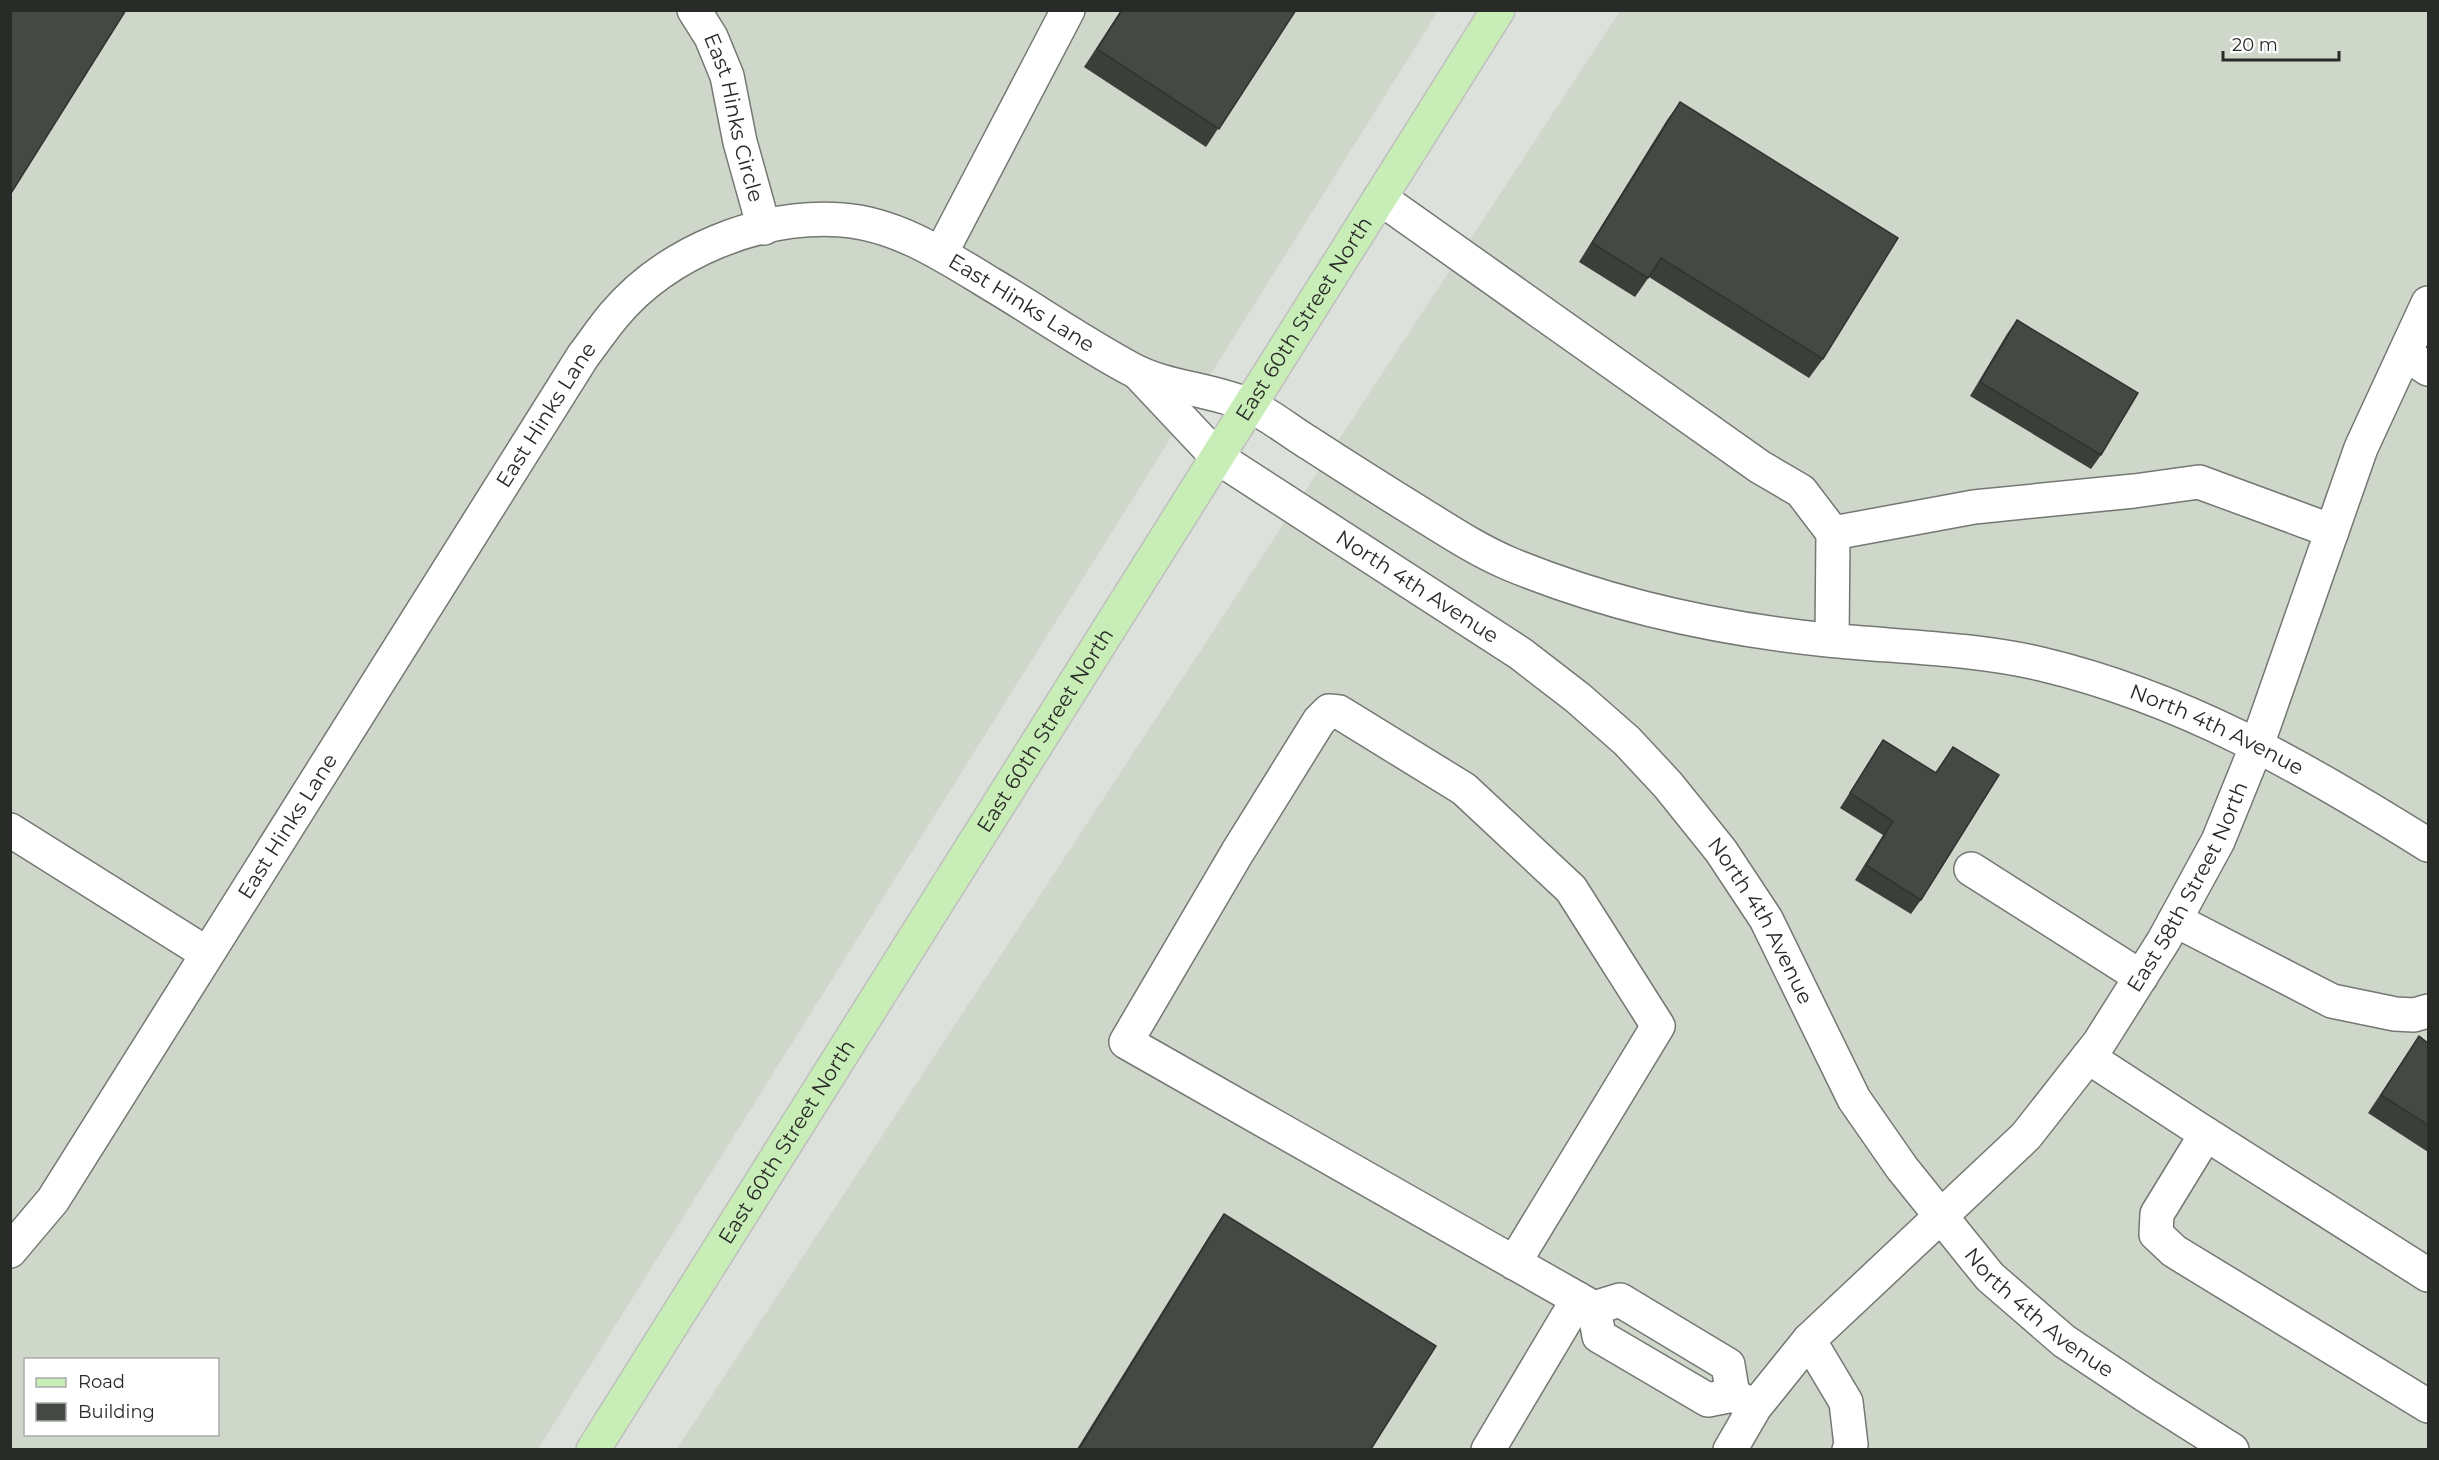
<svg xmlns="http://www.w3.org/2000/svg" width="2439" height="1460" viewBox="0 0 2439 1460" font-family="Montserrat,sans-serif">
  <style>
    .built { fill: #ced7ca; fill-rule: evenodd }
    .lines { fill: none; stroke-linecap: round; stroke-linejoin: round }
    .minor-casing { stroke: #747872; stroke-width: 36 }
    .major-casing { stroke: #bfbfbf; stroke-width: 36 }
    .minor { stroke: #fff; stroke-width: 33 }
    .major { stroke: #c9edb7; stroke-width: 33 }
    .wall { fill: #3b3f3a }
    .building { fill: #454944; stroke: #303330; stroke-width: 1.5 }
    .labels { text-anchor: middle; stroke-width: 6; stroke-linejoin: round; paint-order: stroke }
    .street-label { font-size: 21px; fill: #292b29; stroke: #fff }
  </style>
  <rect width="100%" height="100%" fill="#dde1db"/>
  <path class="built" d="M 10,11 L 1438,11 L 538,1449 L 11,1449 ZM 26,1360 L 218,1360 L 218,1434 L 26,1434 Z
    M 1620,11 L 2428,11 L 2428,1449 L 676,1450 Z"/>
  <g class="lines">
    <defs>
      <g id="minor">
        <path id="s1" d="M 694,10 L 711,37 L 727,76 L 740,142 L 764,228"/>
        <path d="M 1380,198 L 1760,467 L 1801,491 L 1833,533 L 1832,640"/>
        <path d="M 941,253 L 1068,10"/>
        <path d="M 2405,354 L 2428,369"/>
        <path id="s2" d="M 1138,373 L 1217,457 L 1521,654 L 1578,698 L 1627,741 L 1668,785 L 1721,851 L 1766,919 L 1854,1099 L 1902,1168 L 1990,1277 L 2064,1341 L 2145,1395 L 2232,1450"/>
        <path d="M 1833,533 L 1974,507 L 2134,491 L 2199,482 L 2332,531"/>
        <path d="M 10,830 L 206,953"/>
        <path d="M 1971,869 L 2141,977"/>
        <path d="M 2175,920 L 2332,1001 L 2395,1014 L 2414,1015 L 2428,1011"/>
        <path d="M 2088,1057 L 2206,1134 L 2157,1214 L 2156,1234 L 2174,1251 L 2428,1406"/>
        <path d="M 2206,1134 L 2428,1275"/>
        <path id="s3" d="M 10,1251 L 53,1200 L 583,356 C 593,343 603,328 614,315 C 667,252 760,214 842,220 C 897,224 945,256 991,284 C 1038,312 1083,343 1131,369 C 1166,388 1211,389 1248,405 C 1269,414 1289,431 1309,443 C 1346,467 1384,491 1421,514 C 1450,532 1479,551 1510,564 C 1612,606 1719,629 1828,640 C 1898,647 1972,648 2041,664 C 2184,698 2305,768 2428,845"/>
        <path d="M 1514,1263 L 1658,1026 L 1571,889 L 1464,789 L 1339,712 L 1329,711 L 1319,721 L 1237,853 L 1126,1042 L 1594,1308 L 1620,1300 L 1728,1365 L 1733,1395"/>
        <path d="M 1594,1308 L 1599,1336 L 1708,1400 L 1733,1395 L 1752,1405"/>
        <path d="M 1809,1340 L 1846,1402 L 1851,1445 L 1849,1450"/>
        <path d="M 1488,1450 L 1578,1299"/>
        <path id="s4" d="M 1730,1450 L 1755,1407 L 1809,1340 L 2026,1136 L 2099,1043 L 2164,940 L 2218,841 L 2257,745 L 2361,448 L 2428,303"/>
      </g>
      <g id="major">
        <path id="s5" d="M 593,1450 L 1498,10"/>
      </g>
    </defs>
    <use href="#minor" class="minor-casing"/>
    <use href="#major" class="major-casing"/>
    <use href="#minor" class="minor"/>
    <use href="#major" class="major"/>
  </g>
  <path class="wall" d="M 1121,10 L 1296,10 L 1206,147 L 1084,67 Z
    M 1680,102 L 1823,359 L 1809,378 L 1649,277 L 1635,297 L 1579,262 L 1667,120 Z
    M 2017,320 L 2101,455 L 2091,469 L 1970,396 L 2007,334 Z
    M 1883,740 L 1935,773 L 1953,747 L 1921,900 L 1911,914 L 1855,880 L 1883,835 L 1840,808 Z
    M 2419,1036 L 2428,1043 L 2428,1152 L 2368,1113 Z
    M 1224,1214 L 1371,1449 L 1077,1449 L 1211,1233 Z"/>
  <path class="building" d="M 10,10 L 126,10 L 10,195 Z
    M 1122,10 L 1296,10 L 1219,129 L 1097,49 Z
    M 1680,102 L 1898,238 L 1823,359 L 1661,258 L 1648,278 L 1592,243 Z
    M 2017,320 L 2138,393 L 2101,455 L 1980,382 Z
    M 1883,740 L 1936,773 L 1953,747 L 1999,775 L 1921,900 L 1866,865 L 1893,821 L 1850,793 Z
    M 2419,1036 L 2428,1043 L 2428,1125 L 2381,1095 Z
    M 1224,1214 L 1436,1346 L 1371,1449 L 1079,1449 Z"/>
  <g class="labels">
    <g class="street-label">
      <text dy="7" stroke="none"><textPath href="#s1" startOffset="116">East Hinks Circle</textPath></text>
      <text dy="7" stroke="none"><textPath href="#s3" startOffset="1570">East Hinks Lane</textPath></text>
      <text dy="7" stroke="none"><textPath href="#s5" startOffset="1336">East 60th Street North</textPath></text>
      <text dy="7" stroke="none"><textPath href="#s3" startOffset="994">East Hinks Lane</textPath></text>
      <text dy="7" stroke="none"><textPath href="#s2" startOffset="354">North 4th Avenue</textPath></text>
      <text dy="7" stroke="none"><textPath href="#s5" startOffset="850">East 60th Street North</textPath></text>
      <text dy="7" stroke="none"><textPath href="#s3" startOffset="2858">North 4th Avenue</textPath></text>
      <text dy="7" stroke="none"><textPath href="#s3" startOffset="508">East Hinks Lane</textPath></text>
      <text dy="7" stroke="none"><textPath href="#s4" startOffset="732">East 58th Street North</textPath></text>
      <text dy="7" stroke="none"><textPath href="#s2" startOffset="840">North 4th Avenue</textPath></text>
      <text dy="7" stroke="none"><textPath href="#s5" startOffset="364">East 60th Street North</textPath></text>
      <text dy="7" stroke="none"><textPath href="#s2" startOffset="1326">North 4th Avenue</textPath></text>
    </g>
  </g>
  <rect width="2439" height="1460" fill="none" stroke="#292b29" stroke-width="24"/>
  <rect x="24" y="1358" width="195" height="78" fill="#ffffff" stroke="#a9aaa9" stroke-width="1.5"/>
  <rect x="36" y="1378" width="30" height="9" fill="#c9edb7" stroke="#a9aaa9" stroke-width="1.5"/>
  <text x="78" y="1388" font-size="18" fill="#292b29">Road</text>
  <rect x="36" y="1403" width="30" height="18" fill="#454944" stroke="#a9aaa9" stroke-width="1.5"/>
  <text x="78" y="1418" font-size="18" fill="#292b29">Building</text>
  <path d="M2223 51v9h116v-9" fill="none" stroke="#292b29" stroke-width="3"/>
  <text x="2232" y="51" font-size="18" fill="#292b29" stroke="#ffffff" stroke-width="4.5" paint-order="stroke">20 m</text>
</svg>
